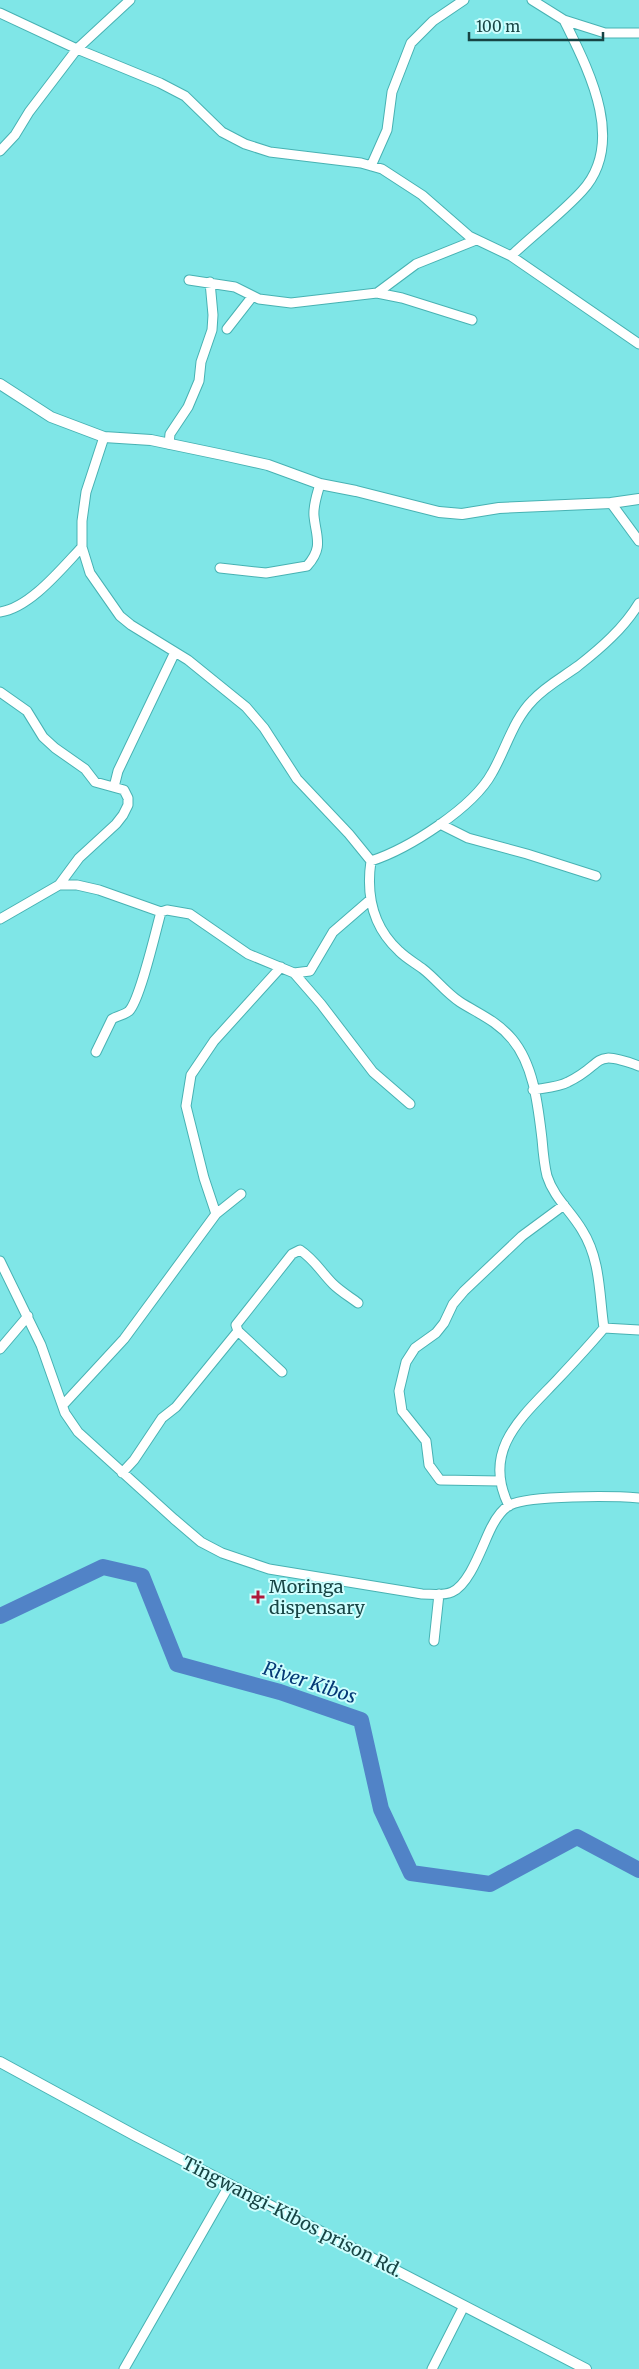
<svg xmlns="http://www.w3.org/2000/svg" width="639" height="2369" viewBox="0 0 639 2369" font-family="Merriweather,serif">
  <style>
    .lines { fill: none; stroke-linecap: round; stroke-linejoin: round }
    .river { stroke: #5183c7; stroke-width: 16 }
    .minor-casing { stroke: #48b2b3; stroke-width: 11 }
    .tertiary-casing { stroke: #48b2b3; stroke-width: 12 }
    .minor { stroke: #fff; stroke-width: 9 }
    .tertiary { stroke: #fff; stroke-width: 10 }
    .poi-dot { fill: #ae193a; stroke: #cefefe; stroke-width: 2 }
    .labels { text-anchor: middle; stroke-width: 4; stroke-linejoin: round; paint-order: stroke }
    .poi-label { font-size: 18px; fill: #174444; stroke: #cefefe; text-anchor: start }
    .street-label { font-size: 18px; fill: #174444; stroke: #cefefe }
    .water-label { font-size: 19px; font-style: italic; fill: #043976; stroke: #cefefe }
  </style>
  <rect width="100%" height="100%" fill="#7fe6e7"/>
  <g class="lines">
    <path class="river" d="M 0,1616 L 103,1567 L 142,1576 L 177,1664 L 280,1692 L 361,1720 L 381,1809 L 411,1873 L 490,1884 L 577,1837 L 639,1870"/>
    <defs>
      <path id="minor" d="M 532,0 L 564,20 L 605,33 L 639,33
        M 0,13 L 77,49 L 160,83 L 185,96 L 222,132 L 245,144 L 270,152 L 361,163 L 382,169 L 422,195 L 469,236 L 511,256 L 639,344
        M 0,151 L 15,135 L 29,112 L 77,49 L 130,0
        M 371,166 L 387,130 L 392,92 L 411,43 L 433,21 L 464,0
        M 511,256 C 534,234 561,214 582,191 C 627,142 588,69 564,20
        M 189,280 L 235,287 L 259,299 L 291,303 L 377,293 L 402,298 L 472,320
        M 377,293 L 416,264 L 476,240
        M 227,329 L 252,297
        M 104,437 L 86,492 L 82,521 L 82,547 L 90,573 L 120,616 L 131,625 L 188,660 L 246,707 L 264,728 L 297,779 L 349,834 L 371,861 C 366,895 373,927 399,951 C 406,958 415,963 423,969 C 436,979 446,993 460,1002 C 479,1014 497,1021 512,1039 C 534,1065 538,1106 542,1139 C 543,1151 544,1164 547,1176 C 554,1198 571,1211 582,1230 C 601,1260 599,1295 604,1328
        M 169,444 L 170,434 L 188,407 L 199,381 L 201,362 L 212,330 L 213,315 L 210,282
        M 611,503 L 639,541
        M 220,568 L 266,573 L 307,566 C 324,547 316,537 314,516 C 313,505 317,495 320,484
        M 0,612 C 30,608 62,568 82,547
        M 0,692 L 27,711 L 43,737 L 55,748 L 85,769 L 95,782 L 124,790 L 128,798 L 128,805 L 123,815 L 116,824 L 79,858 L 59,885
        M 114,787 L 118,771 L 175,652
        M 440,824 L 468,838 L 527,854 L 596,876
        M 371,861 C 408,849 473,808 492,773 C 506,749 513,720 533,700 C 546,686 563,677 578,666 C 601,648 624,628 639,603
        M 0,919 L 59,885 L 77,885 L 99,890 L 161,912 L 167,910 L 190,914 L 248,954 L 294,973 L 310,971 L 333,932 L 370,900
        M 294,973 L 321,1004 L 373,1072 L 410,1104
        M 96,1052 L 112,1019 C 117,1016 124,1015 129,1011 C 140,1000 156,930 161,912
        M 533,1090 C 544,1088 559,1087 568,1082 C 606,1064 590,1048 639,1066
        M 216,1214 L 204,1178 L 186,1106 L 191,1075 L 214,1041 L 281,967
        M 0,1261 L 41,1345 L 65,1413 L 78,1432 L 174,1519 L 201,1542 L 222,1553 L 269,1569 L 422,1594 C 432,1594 443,1596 452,1592 C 470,1584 482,1546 491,1528 C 495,1520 502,1509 510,1505 C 530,1495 614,1496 639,1498
        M 0,1349 L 28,1316
        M 282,1372 L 238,1331 L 236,1325 L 292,1254 L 300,1250 C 315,1260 321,1272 333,1284 C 340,1291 350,1297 358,1303
        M 63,1405 L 124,1339 L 216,1214 L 241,1194
        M 122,1473 L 134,1460 L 162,1418 L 176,1407 L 238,1331
        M 500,1481 L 440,1480 L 429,1465 L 426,1441 L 402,1411 L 399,1391 L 406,1362 L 415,1348 L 436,1333 L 444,1323 L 453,1304 L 464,1291 L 522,1236 L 564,1205
        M 509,1506 C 481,1450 522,1417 557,1380 C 573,1363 589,1346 604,1328 L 639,1330
        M 434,1641 L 439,1594
        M 124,2369 L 230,2184
        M 432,2369 L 464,2306"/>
      <path id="tertiary" d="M 0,384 L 51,417 L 104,437 L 151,440 L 223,455 L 268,465 L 320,484 L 356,491 L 439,512 L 462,514 L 499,508 L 611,503 L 639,499
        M 0,2062 L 136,2136 L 586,2369"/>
    </defs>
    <use href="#minor" class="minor-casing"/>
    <use href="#tertiary" class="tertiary-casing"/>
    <use href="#minor" class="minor"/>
    <use href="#tertiary" class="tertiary"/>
  </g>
  <path class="poi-dot" d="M255.5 1589.5h5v5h5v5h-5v5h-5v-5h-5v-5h5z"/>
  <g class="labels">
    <g class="poi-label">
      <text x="269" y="1593">Moringa<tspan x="269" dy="21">dispensary</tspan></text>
    </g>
    <g class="street-label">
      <text transform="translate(292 2217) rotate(27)" y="6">Tingwangi-Kibos prison Rd.</text>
    </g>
    <g class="water-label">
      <text transform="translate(310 1682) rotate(18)" y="7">River Kibos</text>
    </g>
  </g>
  <path d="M469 32v8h134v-8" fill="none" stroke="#174444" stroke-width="2.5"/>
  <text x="476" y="32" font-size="15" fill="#174444" stroke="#cefefe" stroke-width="4" paint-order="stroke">100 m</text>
</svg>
